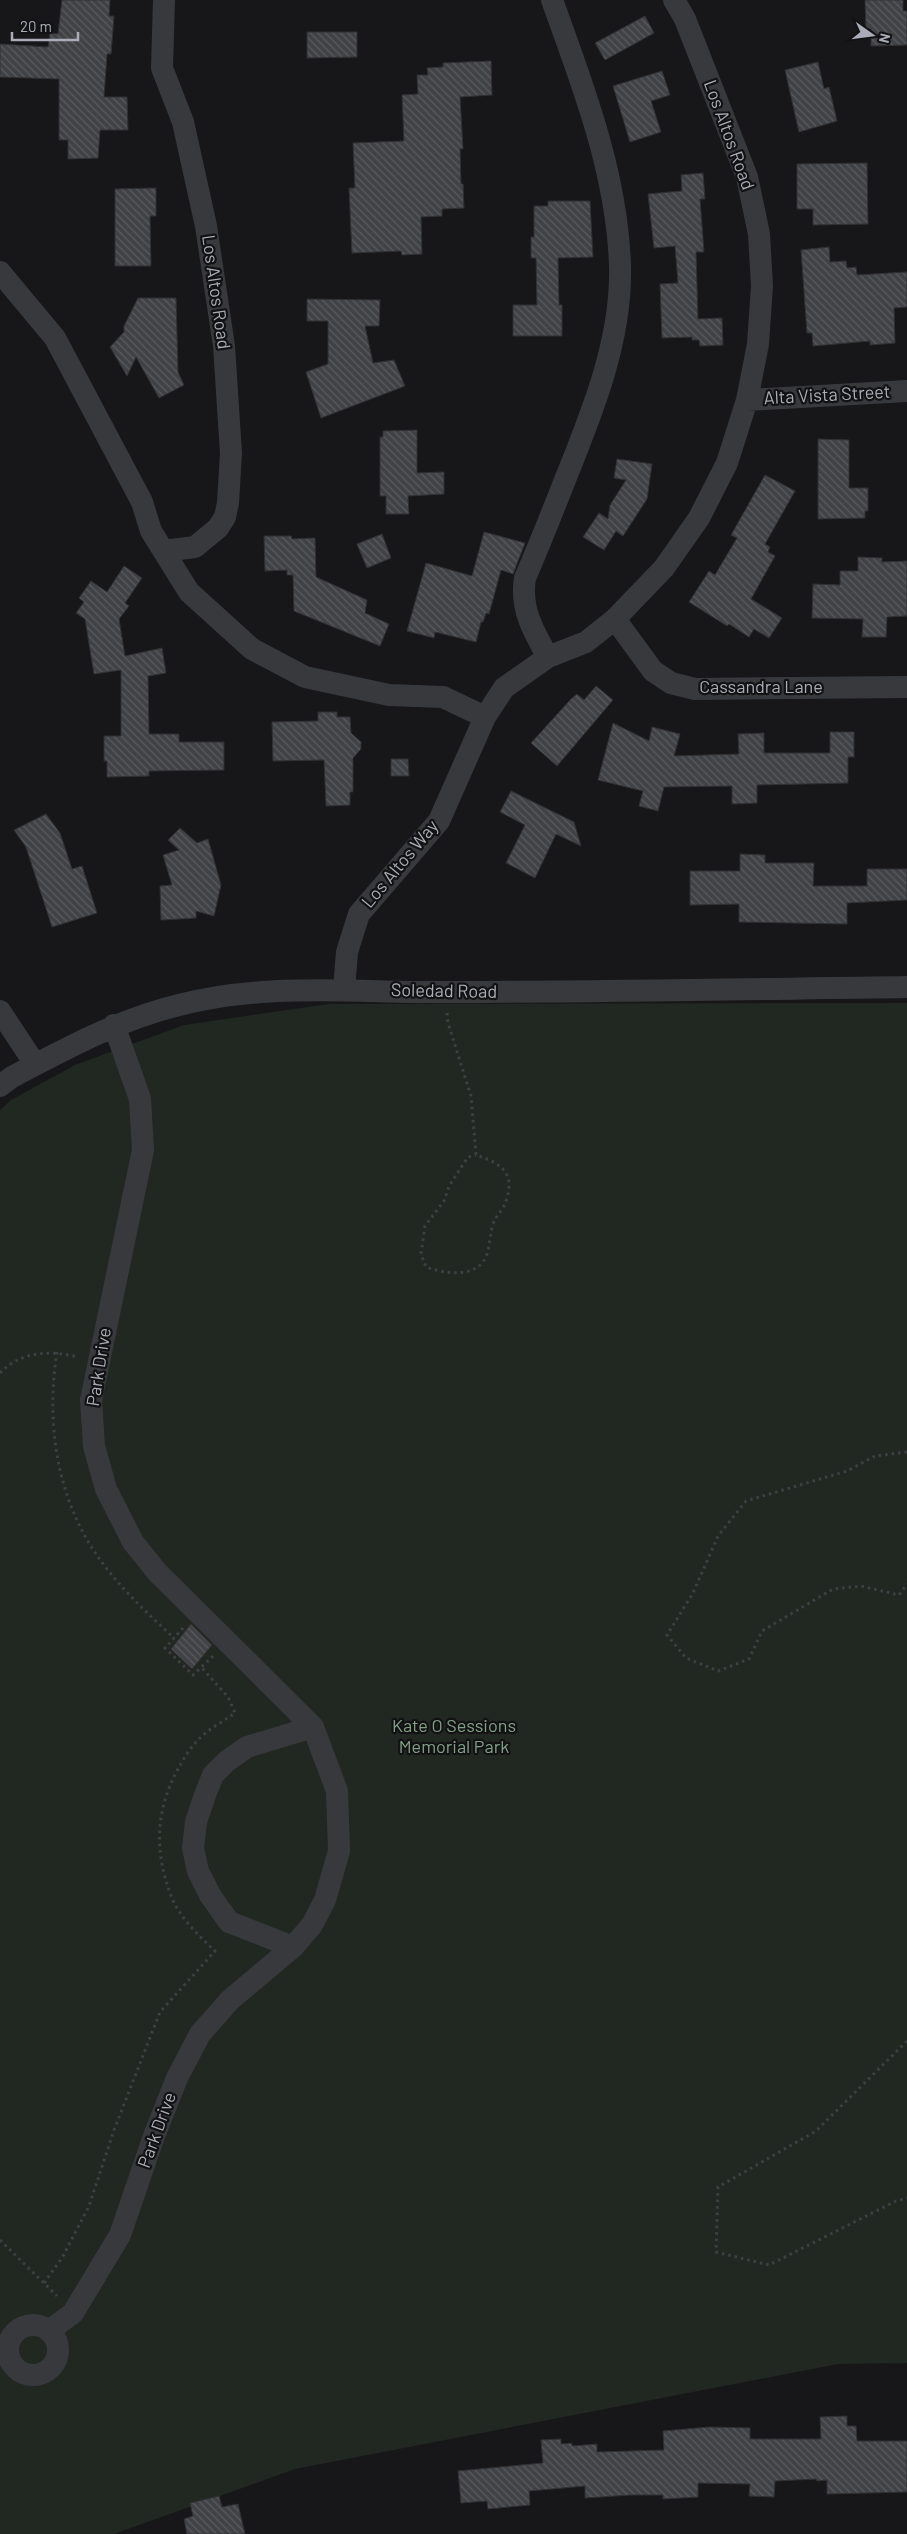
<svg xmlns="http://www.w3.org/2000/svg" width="907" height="2534" viewBox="0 0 907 2534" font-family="Barlow,sans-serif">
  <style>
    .green { fill: #212822 }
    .building { fill: url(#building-back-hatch); stroke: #313134 }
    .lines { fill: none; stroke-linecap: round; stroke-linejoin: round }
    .path { stroke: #3e4044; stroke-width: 3; stroke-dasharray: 2.5 4; stroke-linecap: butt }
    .minor { stroke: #38393d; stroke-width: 22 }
    .labels { text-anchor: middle; stroke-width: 4.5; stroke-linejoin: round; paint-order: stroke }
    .street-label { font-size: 18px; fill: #aaadb7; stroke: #121214 }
    .park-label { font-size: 18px; fill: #82a186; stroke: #121214 }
  </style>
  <defs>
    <pattern id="building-back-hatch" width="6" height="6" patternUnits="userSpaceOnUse" patternTransform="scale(1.25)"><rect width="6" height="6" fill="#414245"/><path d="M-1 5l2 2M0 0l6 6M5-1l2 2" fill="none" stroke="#5a5b5e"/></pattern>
  </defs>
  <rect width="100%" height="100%" fill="#171719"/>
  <path class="green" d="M 907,1003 L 907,2363 L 838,2364 L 295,2469 L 114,2534 L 0,2534 L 0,1110 L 11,1100 L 75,1065 L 184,1025 L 329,1004 Z"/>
  <path class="building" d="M 62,0 L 110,0 L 109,16 L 114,16 L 111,54 L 107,54 L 104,97 L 127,97 L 128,130 L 100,130 L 98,158 L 68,159 L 68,140 L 59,140 L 59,79 L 0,77 L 0,44 L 48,47 L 50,33 L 58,34 Z
    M 865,0 L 903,0 L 903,11 L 907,11 L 907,45 L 871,46 L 871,29 L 866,29 Z
    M 645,16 L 654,33 L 605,60 L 595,43 Z
    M 307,32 L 357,32 L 357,57 L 307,58 Z
    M 491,61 L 492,95 L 460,97 L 463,149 L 460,149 L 461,184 L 463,184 L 464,208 L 442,209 L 442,216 L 421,217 L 422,254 L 402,255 L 401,251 L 352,253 L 349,188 L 355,188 L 353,143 L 404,141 L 402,95 L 418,94 L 417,75 L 428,75 L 427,68 L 443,67 L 443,63 Z
    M 818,62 L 824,89 L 829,87 L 837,121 L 799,132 L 785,70 Z
    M 662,71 L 670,95 L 651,101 L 661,132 L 630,142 L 613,86 Z
    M 867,163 L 868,224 L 813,225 L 813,209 L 797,209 L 797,164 Z
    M 703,173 L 705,199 L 700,199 L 704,252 L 696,252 L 698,319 L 722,318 L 723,345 L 700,346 L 699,340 L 692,340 L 692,337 L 662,338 L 660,284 L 678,283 L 675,246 L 654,248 L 648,194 L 682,191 L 681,175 Z
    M 156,188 L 156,216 L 150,216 L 151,266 L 115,266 L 115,189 Z
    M 548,201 L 590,201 L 593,257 L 558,258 L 559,305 L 562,305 L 562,336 L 513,336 L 513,305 L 537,305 L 536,258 L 531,258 L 531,237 L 534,237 L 534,206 L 548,206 Z
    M 829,247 L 830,262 L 846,261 L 847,268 L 856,267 L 857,275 L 907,272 L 907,307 L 894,308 L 895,343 L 870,345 L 870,341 L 813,346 L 812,333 L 807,333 L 801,250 Z
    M 138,298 L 176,298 L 178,372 L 184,385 L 159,398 L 136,357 L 127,376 L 110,347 L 124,332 L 124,326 Z
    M 307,299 L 380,300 L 379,326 L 365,326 L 373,363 L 394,360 L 405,386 L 321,418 L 306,372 L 328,364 L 328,321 L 307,321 Z
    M 417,430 L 417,473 L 444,472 L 444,494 L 408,496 L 409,514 L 386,514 L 386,496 L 380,496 L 380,437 L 383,437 L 383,431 Z
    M 818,439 L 849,440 L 849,488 L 868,488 L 868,511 L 865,511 L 865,518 L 818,519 Z
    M 617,459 L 652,464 L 647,499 L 623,536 L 616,531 L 604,550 L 583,537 L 599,513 L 608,519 L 610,505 L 626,480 L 614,478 Z
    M 765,475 L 795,491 L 765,544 L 770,547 L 768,552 L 775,556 L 751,599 L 782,618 L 769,638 L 754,629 L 749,637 L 729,624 L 727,626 L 689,602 L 709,571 L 715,575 L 737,538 L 731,535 Z
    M 484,532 L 525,543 L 513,574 L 501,570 L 489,614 L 486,613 L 483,622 L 481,622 L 476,642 L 435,632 L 434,638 L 407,631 L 426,563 L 472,576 Z
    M 382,534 L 391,558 L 367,568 L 357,544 Z
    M 264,536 L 291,536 L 292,539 L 315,538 L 316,577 L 367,600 L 365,613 L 389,624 L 380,646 L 294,611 L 293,575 L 287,575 L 287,570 L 265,571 Z
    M 858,557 L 882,558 L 882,562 L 907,561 L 907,616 L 887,617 L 886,637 L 862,637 L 863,619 L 812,618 L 813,584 L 840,585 L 840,571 L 858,571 Z
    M 124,566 L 142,578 L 125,603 L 129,606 L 119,619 L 125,656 L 162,648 L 166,673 L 148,676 L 149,734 L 179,734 L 179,742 L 224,742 L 224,770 L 149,771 L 149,776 L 107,777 L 107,761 L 104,761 L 104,736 L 121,736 L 121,670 L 94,674 L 85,619 L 76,613 L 84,602 L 79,598 L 91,581 L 107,592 Z
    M 596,686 L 613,700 L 557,766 L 531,743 L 571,699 L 577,694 L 584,700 Z
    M 318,712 L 337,712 L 337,717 L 350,717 L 351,733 L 361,742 L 361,749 L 353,758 L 353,792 L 350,792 L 350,805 L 326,806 L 324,760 L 273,761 L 272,722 L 318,721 Z
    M 613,723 L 649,741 L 652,727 L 680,734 L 674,756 L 739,754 L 738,734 L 764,733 L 764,753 L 830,753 L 830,732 L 854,732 L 854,757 L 848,757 L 848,783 L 757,785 L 757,803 L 732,804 L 732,786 L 664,787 L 658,811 L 639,806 L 643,791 L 598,780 Z
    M 391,759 L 408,759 L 409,776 L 391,776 Z
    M 511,791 L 574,822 L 581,846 L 556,834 L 535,878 L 506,863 L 525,825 L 500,812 Z
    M 46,814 L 60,833 L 72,869 L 82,866 L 97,913 L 52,927 L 26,847 L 14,830 Z
    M 180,828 L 197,843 L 208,839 L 221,885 L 214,916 L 196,911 L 196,918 L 161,920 L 160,886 L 172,885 L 163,855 L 179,850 L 168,840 Z
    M 740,854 L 765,855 L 765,863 L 814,863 L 813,886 L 867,886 L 867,869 L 907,869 L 907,900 L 847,903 L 847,924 L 739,922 L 739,904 L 690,905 L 690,871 L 740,871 Z
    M 191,1624 L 212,1645 L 192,1669 L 171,1649 Z
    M 847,2416 L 847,2426 L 856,2426 L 857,2441 L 907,2441 L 907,2492 L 827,2494 L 827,2480 L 817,2481 L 816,2479 L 775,2481 L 774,2497 L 749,2496 L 750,2484 L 698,2483 L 698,2497 L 663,2499 L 663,2495 L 630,2495 L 585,2498 L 585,2486 L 529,2491 L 530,2505 L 488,2509 L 487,2501 L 461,2503 L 458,2471 L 543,2463 L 541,2440 L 561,2439 L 561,2444 L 572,2443 L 572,2446 L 597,2444 L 597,2452 L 664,2450 L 663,2431 L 710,2427 L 750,2428 L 750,2439 L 821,2439 L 820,2417 Z
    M 219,2496 L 222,2507 L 238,2504 L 245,2534 L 187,2534 L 184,2519 L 193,2516 L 190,2503 Z"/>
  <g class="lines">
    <path class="path" d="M 447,1013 L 448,1023 L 471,1096 L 476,1155 C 500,1163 516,1172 506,1201 C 504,1209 496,1215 493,1224 C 490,1234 490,1244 487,1254 C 479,1279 445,1274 426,1267 L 421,1254 L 425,1226 L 444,1201 L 449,1186 L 468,1157 L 476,1155
      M 57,1352 C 46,1421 56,1495 96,1554 C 117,1585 146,1612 174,1638
      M 0,1373 C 21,1351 50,1350 78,1357
      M 907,1452 L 875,1456 L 847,1471 L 746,1501 L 718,1536 L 693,1593 L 667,1635 L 686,1658 L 718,1671 L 749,1659 L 762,1631 L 833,1589 L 861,1586 L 899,1595 L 907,1584
      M 183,1628 L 165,1648 L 193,1675 L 213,1656
      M 907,2041 L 816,2131 L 718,2187 L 716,2252 L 769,2265 L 896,2201 L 907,2198
      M 0,2240 L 57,2296
      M 44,2283 L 62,2258 L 89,2206 L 114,2130 L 160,2012 L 215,1951 C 199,1936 180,1918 172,1898 C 154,1853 155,1811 178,1769 C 184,1758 191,1746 200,1738 C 210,1728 224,1721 235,1713 L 228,1697 L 202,1668"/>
    <path class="minor" d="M 164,0 L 162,68 L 183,122 L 206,226 L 224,346 L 231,453 L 228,503 L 225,517 L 218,528 L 195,547 L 164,551
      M 0,272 L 55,338 L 142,502 L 151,531 L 189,592 L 252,649 L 305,677 L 389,695 L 443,697 L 485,717
      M 747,400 L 907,391
      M 615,619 L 653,671 L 671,683 L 695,689 L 907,687
      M 548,657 C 533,631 520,608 525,578 C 539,546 552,513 565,480 C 592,413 622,340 620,266 C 617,173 583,86 552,0
      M 344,989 L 347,952 L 359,914 L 439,821 L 485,717 L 504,688 L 548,657 L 586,642 L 615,619 L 664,568 L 699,518 L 727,463 L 747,400 L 758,344 L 762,286 L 759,234 L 747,177 L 685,19 L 674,0
      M 0,1011 L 35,1064
      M 0,1086 L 12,1077 C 67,1048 118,1020 179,1005 C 268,982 358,993 449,992 C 601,992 754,989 907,987
      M 293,1947 L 229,1922 L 210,1895 L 198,1871 L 193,1848 L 196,1822 L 205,1795 L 213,1775 L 227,1761 L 247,1747 L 313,1727
      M8 2350a25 25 0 1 1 50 0a25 25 0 1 1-50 0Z
      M 49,2331 L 73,2313 L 120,2235 L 154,2136 L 177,2078 L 200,2034 L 230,2000 L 293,1947 L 312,1925 L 325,1900 L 339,1851 L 337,1791 L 313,1727 L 157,1572 L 133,1542 L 106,1489 L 94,1446 L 91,1400 L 143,1150 L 140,1099 L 114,1025"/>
  </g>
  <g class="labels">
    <g class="street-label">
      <text transform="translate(729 135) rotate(70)" y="6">Los Altos Road</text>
      <text transform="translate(216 292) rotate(82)" y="6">Los Altos Road</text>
      <text transform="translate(827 395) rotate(-3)" y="6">Alta Vista Street</text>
      <text x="761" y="693">Cassandra Lane</text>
      <text transform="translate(400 864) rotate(-50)" y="6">Los Altos Way</text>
      <text transform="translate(444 991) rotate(1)" y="6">Soledad Road</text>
      <text transform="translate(99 1367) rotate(-81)" y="6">Park Drive</text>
      <text transform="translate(157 2130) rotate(-70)" y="6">Park Drive</text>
    </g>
    <g class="park-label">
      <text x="454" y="1732">Kate O Sessions<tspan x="454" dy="21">Memorial Park</tspan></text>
    </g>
  </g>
  <g transform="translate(872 35) rotate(104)" stroke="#121214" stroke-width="4" paint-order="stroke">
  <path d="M0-4L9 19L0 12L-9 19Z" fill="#aaadb7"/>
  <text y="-8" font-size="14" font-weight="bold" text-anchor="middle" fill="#aaadb7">N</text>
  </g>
  <path d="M12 32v8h66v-8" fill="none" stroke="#aaadb7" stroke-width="2.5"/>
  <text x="20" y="32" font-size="15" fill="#aaadb7" stroke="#121214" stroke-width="4" paint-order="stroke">20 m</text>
</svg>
